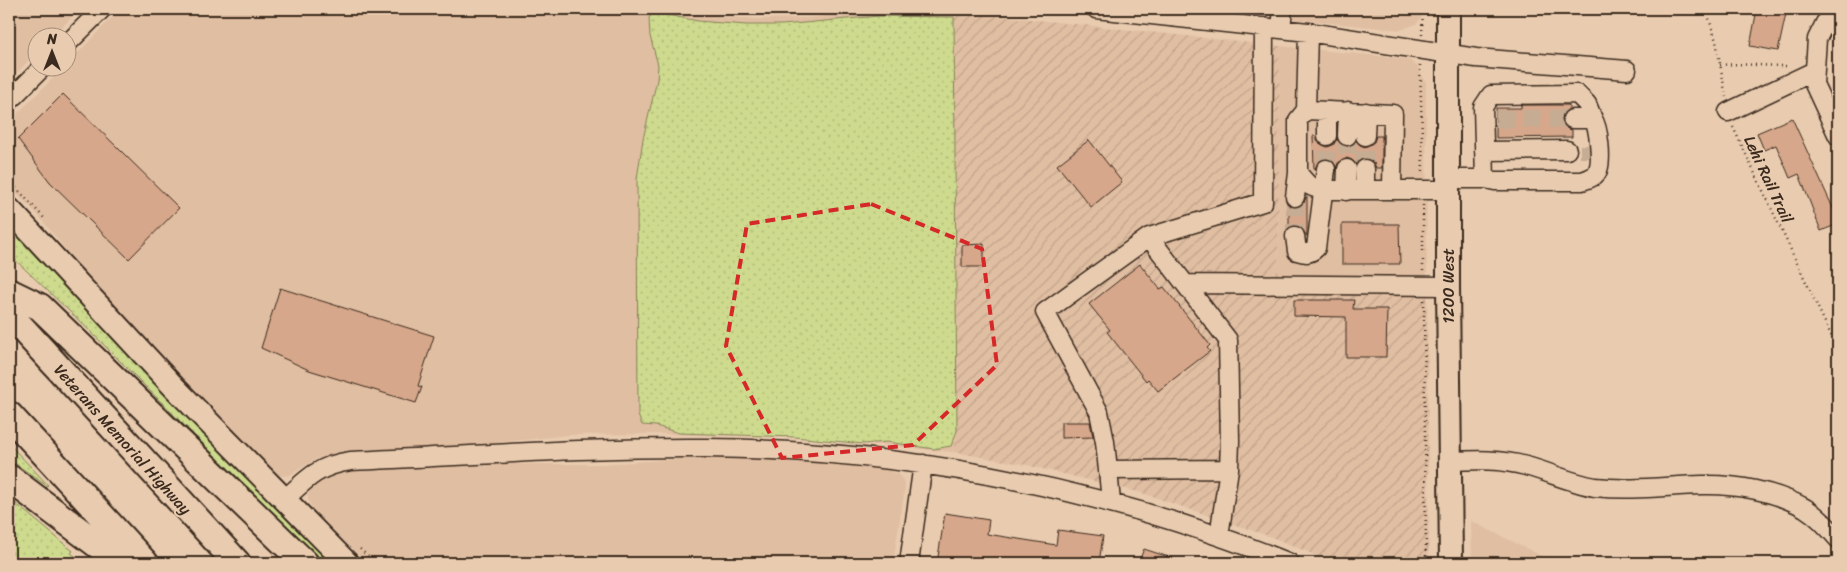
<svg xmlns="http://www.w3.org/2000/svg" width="1847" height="572" viewBox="0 0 1847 572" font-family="Sriracha,sans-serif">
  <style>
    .built { fill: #e0bea2 }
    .industrial { fill: url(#industrial-furrows) }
    .grass { fill: url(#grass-dots); stroke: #848256 }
    .building { fill: #d6a78a; stroke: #3b2a1e }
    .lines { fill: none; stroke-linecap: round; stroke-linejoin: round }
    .minor-tunnel { stroke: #c6ac93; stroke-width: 18; stroke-dasharray: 18 9; stroke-linecap: butt }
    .minor-casing { stroke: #3b2a1e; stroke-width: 21 }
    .major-casing { stroke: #3b2a1e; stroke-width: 26 }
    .highway-casing { stroke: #3b2a1e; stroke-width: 30 }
    .path { stroke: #3b2a1e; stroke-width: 2.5; stroke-dasharray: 1 4; stroke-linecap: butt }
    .minor { stroke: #e9ccb0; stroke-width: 18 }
    .major { stroke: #e9ccb0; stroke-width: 22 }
    .highway { stroke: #e9ccb0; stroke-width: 26 }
    .marked { fill: none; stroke: #d62828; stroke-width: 4; stroke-dasharray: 10 6; stroke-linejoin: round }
    .labels { text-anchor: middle; stroke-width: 4; stroke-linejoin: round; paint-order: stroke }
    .street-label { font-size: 16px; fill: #3b2a1e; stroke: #e9ccb0 }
  </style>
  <defs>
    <pattern id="industrial-furrows" width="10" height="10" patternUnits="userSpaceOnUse" patternTransform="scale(1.25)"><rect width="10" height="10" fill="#e0bea2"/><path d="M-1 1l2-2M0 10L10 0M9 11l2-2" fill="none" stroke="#c1a38b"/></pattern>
    <pattern id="grass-dots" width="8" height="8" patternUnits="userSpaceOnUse" patternTransform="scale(1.25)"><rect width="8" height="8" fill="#cedb8e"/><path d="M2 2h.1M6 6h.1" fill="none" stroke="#b2bc7a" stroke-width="1.8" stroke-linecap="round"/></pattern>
  </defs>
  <rect width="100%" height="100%" fill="#e9ccb0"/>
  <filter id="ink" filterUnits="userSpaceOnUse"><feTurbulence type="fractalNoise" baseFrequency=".02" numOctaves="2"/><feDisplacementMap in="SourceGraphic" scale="10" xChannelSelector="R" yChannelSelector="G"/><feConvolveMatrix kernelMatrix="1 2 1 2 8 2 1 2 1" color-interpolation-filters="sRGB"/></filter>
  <g filter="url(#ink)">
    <path class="built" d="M 9,9 L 80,9 L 52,37 L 38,38 L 37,52 L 9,81 Z
      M 120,9 L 667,9 L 725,17 L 760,19 L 806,18 L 897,9 L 954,11 L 957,431 L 953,452 L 798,437 L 658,434 L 569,435 L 470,446 L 338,453 L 316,459 L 290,475 L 280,476 L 273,474 L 181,380 L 75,261 L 36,213 L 9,186 L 9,122 L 63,68 L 68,68 L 68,63 Z
      M 1192,9 L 1425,9 L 1422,17 L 1416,24 L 1401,30 Z
      M 1280,46 L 1399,58 L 1411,61 L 1418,67 L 1426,83 L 1427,278 L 1278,277 Z
      M 727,456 L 790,459 L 845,463 L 890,471 L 898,474 L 903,480 L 905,488 L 893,563 L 366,563 L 312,508 L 308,500 L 308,494 L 313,482 L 335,472 L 352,469 L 447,464 L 602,464 Z
      M 1471,521 L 1542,556 L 1556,563 L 1472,563 Z"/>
    <path class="industrial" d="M 954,11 L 1280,46 L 1278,277 L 1427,278 L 1429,563 L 1334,563 L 1274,538 L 1142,493 L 1022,464 L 953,452 L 957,431 Z"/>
    <path class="grass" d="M 657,13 L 698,21 L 746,25 L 782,25 L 879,16 L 954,17 L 957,431 L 951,446 L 934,449 L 887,442 L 863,444 L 795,437 L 679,433 L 656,426 L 642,425 L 638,415 L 637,179 L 643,139 L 657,80 L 658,65 L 650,36 L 649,18 L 651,15 Z
      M 9,220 L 109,329 L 178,408 L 331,563 L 322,563 L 88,329 L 9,254 Z
      M 9,444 L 48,485 L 47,486 L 9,459 Z
      M 9,498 L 73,551 L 71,553 L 84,563 L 18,563 L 9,553 Z"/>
    <path class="building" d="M 1757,9 L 1787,9 L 1778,51 L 1750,46 Z
      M 63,94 L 179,208 L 129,259 L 50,182 L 18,139 Z
      M 1521,105 L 1569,105 L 1569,109 L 1563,113 L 1561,119 L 1566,128 L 1572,130 L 1572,137 L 1496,138 L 1496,108 L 1521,108 Z
      M 1792,118 L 1838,219 L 1838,224 L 1821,231 L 1799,174 L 1790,178 L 1776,145 L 1764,150 L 1757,133 Z
      M 1313,136 L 1316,136 L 1318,142 L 1327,147 L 1333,145 L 1337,139 L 1341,145 L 1346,147 L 1351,146 L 1356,141 L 1360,145 L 1365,147 L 1374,142 L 1376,136 L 1382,136 L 1382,168 L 1376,168 L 1374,163 L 1370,160 L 1360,160 L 1356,164 L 1352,160 L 1347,158 L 1338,163 L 1336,169 L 1333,161 L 1327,158 L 1318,162 L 1315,169 L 1314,169 Z
      M 1089,140 L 1122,182 L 1091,207 L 1057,165 Z
      M 1306,197 L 1307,197 L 1307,236 L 1299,226 L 1294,225 L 1289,228 L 1289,205 L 1294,208 L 1300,207 L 1304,203 Z
      M 1342,224 L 1399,224 L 1400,264 L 1342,264 Z
      M 984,244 L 984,267 L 962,267 L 962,245 Z
      M 1140,264 L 1160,289 L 1164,287 L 1210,345 L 1207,348 L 1210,351 L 1158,391 L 1148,379 L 1146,381 L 1107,332 L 1110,330 L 1089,304 Z
      M 280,288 L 434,336 L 418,386 L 422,387 L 416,403 L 309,370 L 261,348 Z
      M 1294,300 L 1354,300 L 1353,309 L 1387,309 L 1386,357 L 1346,357 L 1346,317 L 1294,316 Z
      M 1061,422 L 1090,422 L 1093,437 L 1061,438 Z
      M 945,513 L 989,520 L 987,534 L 1056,545 L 1058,530 L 1103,536 L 1099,563 L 937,563 Z
      M 1144,549 L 1181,561 L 1181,563 L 1138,563 Z"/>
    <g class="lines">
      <path class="minor-tunnel" d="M 1496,119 L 1572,119
        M 1347,136 L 1347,169
        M 1589,145 L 1589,158
        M 1326,169 L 1327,136
        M 1365,169 L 1365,136
        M 1295,197 L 1295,236"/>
      <defs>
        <path id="minor" d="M 1096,9 L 1308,32 L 1476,58 L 1627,70
          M 1836,9 L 1825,23 L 1817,39 L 1814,84 L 1838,136
          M 1281,29 L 1283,9
          M 1308,32 L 1306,110 L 1298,120 L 1298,173 C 1308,185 1309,188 1325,190 L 1448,190
          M 68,43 L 102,9
          M 9,101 L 42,68
          M 1306,110 L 1393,114 L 1392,190
          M 1728,112 L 1814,71
          M 1327,136 L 1327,111
          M 1347,136 L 1348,111
          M 1365,136 L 1366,112
          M 1484,151 L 1567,150
          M 1448,179 L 1485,179 L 1495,181 L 1582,181 C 1588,179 1596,177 1598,170 C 1602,160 1599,128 1593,119 L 1572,119
          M 1485,179 L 1483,107 L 1491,95 L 1577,94 L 1587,104 L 1593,119
          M 1365,190 L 1365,169
          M 1346,191 L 1347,169
          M 1295,197 L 1298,173
          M 1295,236 L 1297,251 C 1306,254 1310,254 1316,248 L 1326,169
          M 1149,237 L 1263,202 L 1264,27
          M 1186,284 L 1448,286
          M 1450,461 C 1476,460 1501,459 1526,466 C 1549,472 1571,483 1595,487 C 1631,491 1666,486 1702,485 C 1735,484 1775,491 1805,508 C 1818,516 1828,527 1838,539
          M 1108,470 L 1105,442 L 1099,412 L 1045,312 L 1149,237 L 1228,340 L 1230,441 L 1229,469
          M 284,500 C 306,479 319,465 351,461 C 470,456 587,447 706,448 C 906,450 1104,488 1290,563
          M 1111,502 L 1108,470 L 1229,469 L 1219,536
          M 909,563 L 923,464"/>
        <path id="major" d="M 1448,9 L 1448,286 L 1451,563
          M 9,209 L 174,387 L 347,563"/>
        <path id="highway" d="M 9,292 L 40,307 L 305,563
          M 9,314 L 237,563
          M 9,415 L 145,563
          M 9,478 L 122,563"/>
      </defs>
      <use href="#minor" class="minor-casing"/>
      <use href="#major" class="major-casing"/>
      <use href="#highway" class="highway-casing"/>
      <path class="path" d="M 1706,9 L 1716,41 L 1726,97
        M 1422,35 L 1423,9
        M 1420,65 L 1423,174
        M 1720,65 C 1742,63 1764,66 1786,66
        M 1834,90 L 1838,84
        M 1733,127 L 1838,350
        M 9,180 L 45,219
        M 1423,205 L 1423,272
        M 1424,300 L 1426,563
        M 360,549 L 375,563"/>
      <use href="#minor" class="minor"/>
      <use href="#major" class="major"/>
      <use href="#highway" class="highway"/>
    </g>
  </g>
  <path class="marked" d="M 871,204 L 982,249 L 997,365 L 913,445 L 782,458 L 726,346 L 747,224 Z"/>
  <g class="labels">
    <g class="street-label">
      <text transform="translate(1769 179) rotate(65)" y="6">Lehi Rail Trail</text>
      <text transform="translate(1448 286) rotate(-90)" y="6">1200 West</text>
      <text transform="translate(123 439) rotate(48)" y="6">Veterans Memorial Highway</text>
    </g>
  </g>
  <rect width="1847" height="572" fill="none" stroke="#e9ccb0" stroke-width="30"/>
  <rect x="15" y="15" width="1817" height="542" fill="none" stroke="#3b2a1e" stroke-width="2" filter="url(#ink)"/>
  <g transform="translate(52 52)"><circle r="24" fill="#e9ccb0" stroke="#a38b76"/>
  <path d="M0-4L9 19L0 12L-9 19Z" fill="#3b2a1e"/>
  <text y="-8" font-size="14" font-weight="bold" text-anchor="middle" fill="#3b2a1e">N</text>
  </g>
</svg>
